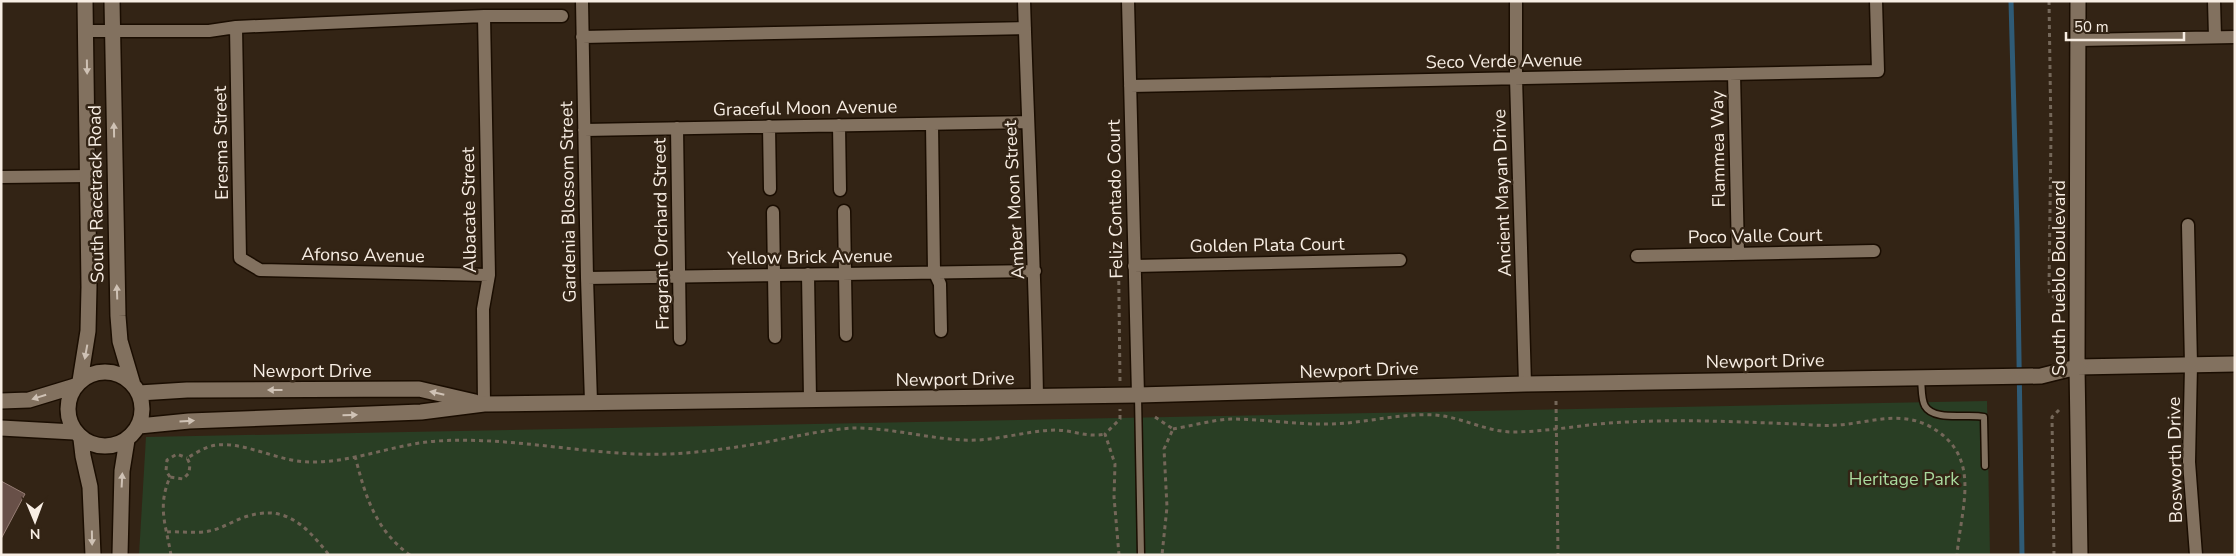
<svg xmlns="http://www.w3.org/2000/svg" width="2236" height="556" viewBox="0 0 2236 556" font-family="'Nunito Sans',sans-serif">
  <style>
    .green { fill: #293e24 }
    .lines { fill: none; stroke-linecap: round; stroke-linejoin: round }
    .stream { stroke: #2f5b76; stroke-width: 5 }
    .building { fill: #685048; stroke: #967d74 }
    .lane-casing { stroke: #1a0d01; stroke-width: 9 }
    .street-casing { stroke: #1a0d01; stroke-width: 15 }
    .secondary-casing { stroke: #1a0d01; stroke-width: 18 }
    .path { stroke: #746759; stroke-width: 3; stroke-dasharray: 4 4; stroke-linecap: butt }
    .lane { stroke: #82715f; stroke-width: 6 }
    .street { stroke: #82715f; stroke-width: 12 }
    .secondary { stroke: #82715f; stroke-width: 15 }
    .oneway { fill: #cfc2b5 }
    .labels { text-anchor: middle; stroke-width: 5; stroke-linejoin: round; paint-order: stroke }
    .street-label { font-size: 18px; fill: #f8eee4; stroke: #332415 }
    .park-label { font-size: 18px; fill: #a9d99d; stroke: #332415 }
  </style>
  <rect width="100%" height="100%" fill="#332415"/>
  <path class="green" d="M 1987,401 L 1990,555 L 139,555 L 146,437 Z"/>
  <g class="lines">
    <path class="stream" d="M 2011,1 L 2017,227 L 2022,555"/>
  </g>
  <path class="building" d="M 1,481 L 25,494 L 1,539 Z"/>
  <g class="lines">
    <defs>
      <path id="lane" d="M 1921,379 C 1922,387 1921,399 1925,406 C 1934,422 1969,413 1984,417 L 1985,466
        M 1138,396 L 1141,555"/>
      <path id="street" d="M 582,1 L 587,278 L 591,402
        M 1024,1 C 1028,133 1035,265 1037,397
        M 1128,1 L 1138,395
        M 1516,1 L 1516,78 L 1525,384
        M 2214,1 L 2215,37
        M 236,27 L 240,258 L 260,270 L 489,275
        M 86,31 L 209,31 L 236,27 L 484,16 L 562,16
        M 582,37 L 1025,28
        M 2079,40 L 2235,37
        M 1734,74 L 1738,254
        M 1130,86 L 1878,71 L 1876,1
        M 932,124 L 934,271 L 940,284 L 941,331
        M 839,125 L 840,190
        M 769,126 L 770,189
        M 677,128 L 680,339
        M 584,130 L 1027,122
        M 1,177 L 89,176
        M 844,211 L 846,335
        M 773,212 L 775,337
        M 2188,225 L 2191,365 L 2189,462 L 2196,555
        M 1637,256 L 1874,251
        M 1134,266 L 1400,260
        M 808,274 L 810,399
        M 587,278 L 1035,271
        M 484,404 L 483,309 L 489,275 L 484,16"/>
      <path id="secondary" d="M 112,1 L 118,316 L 120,341 L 133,385
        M 2078,1 L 2077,367 L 2080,555
        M68 409a37 37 0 1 1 74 0a37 37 0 1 1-74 0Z
        M 80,381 L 88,331 L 89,287 L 85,1
        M 139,393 L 187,390 L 419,389 L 475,402
        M 1,401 L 29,400 L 75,386
        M 139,426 L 189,421 L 421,412 L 484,404 L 1138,395 L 1525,384 L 2041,376 L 2077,367 L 2235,364
        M 1,428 L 74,432
        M 81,439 L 83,456 L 90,487 L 93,555
        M 120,555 L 122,471 L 127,440"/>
    </defs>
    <use href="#lane" class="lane-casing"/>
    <use href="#street" class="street-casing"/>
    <use href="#secondary" class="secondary-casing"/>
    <path class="path" d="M 2049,1 L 2051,134 L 2049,288 L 2050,294 L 2060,302
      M 1118,217 L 1120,381
      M 1556,401 L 1558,555
      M 1155,417 L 1173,429 L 1164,449 L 1167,507 L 1162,555
      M 1173,429 C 1191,426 1212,420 1231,419 C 1264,419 1298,425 1331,424 C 1366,423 1400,413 1435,415 C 1461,417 1485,431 1511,432 C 1550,432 1589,423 1628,422 C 1685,419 1740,422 1797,424 C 1810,425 1824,426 1838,425 C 1868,423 1898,411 1927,425 C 1984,454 1961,506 1957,555
      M 355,456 C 365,495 375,530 410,555
      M 170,477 L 166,471 L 167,460 L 177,454 L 187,458
      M 167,532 C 180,531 196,534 209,531 C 221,529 231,522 242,518 C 283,503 304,523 329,555
      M 171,555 C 166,525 157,507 170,477 L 183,479 L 189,473 L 190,464 L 187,458 C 196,453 206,446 217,445 C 248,442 280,463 313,462 C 355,462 395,444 437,441 C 515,436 592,457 670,454 C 706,452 742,447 777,440 C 803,435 829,429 855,428 C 891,428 926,438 962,440 C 993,442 1024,431 1055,430 C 1072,430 1088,438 1105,434
      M 1119,555 L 1114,497 L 1115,464 L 1105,434 L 1120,419 L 1120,409
      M 2054,555 L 2052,417 L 2059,410"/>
    <use href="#lane" class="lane"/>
    <use href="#street" class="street"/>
    <use href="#secondary" class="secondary"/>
  </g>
  <defs><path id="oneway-solid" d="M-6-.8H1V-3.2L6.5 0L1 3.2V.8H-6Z" transform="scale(1.25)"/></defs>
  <g class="oneway">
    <use href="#oneway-solid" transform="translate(87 67) rotate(89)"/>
    <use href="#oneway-solid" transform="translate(114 130) rotate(-91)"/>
    <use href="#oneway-solid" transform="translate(117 292) rotate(-92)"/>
    <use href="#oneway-solid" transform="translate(86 352) rotate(100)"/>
    <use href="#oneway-solid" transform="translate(275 390) rotate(180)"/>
    <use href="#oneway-solid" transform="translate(437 393) rotate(-167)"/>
    <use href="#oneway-solid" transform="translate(39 397) rotate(163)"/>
    <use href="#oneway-solid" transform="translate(350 415) rotate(-2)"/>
    <use href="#oneway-solid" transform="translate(187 421) rotate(-4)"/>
    <use href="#oneway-solid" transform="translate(122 480) rotate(-87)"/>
    <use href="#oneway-solid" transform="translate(92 538) rotate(89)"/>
  </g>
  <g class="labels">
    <g class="street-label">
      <text transform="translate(1504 61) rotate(-1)" y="6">Seco Verde Avenue</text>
      <text transform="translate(805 108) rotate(-1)" y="6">Graceful Moon Avenue</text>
      <text transform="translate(221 143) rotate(-91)" y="6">Eresma Street</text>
      <text transform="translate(1718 149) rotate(-91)" y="6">Flammea Way</text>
      <text transform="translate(1502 193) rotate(-92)" y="6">Ancient Mayan Drive</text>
      <text transform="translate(96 194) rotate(-91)" y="6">South Racetrack Road</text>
      <text transform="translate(1115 199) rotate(-91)" y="6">Feliz Contado Court</text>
      <text transform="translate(1014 200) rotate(-93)" y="6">Amber Moon Street</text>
      <text transform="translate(568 202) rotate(-91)" y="6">Gardenia Blossom Street</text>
      <text transform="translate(469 210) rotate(-91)" y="6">Albacate Street</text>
      <text transform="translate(661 234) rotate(-91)" y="6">Fragrant Orchard Street</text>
      <text transform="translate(1755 236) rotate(-1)" y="6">Poco Valle Court</text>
      <text transform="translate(1267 245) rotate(-1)" y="6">Golden Plata Court</text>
      <text transform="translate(363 255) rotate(1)" y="6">Afonso Avenue</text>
      <text transform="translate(810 257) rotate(-1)" y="6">Yellow Brick Avenue</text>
      <text transform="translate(2059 278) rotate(-90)" y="6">South Pueblo Boulevard</text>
      <text transform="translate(1765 361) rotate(-1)" y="6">Newport Drive</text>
      <text transform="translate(1359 370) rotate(-2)" y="6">Newport Drive</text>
      <text x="312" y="377">Newport Drive</text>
      <text transform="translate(955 379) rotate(-1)" y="6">Newport Drive</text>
      <text transform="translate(2175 460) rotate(-91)" y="6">Bosworth Drive</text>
    </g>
    <g class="park-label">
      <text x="1904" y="485">Heritage Park</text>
    </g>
  </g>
  <rect width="2236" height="556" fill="none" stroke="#f8eee4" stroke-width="5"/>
  <g transform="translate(35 521) rotate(179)" stroke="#332415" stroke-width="4" paint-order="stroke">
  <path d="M0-4L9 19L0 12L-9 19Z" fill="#f8eee4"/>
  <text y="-8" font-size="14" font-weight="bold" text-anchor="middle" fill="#f8eee4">N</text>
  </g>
  <path d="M2066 32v8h118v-8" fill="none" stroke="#f8eee4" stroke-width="2.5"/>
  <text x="2074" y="32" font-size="15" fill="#f8eee4" stroke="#332415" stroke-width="4" paint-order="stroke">50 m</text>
</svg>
